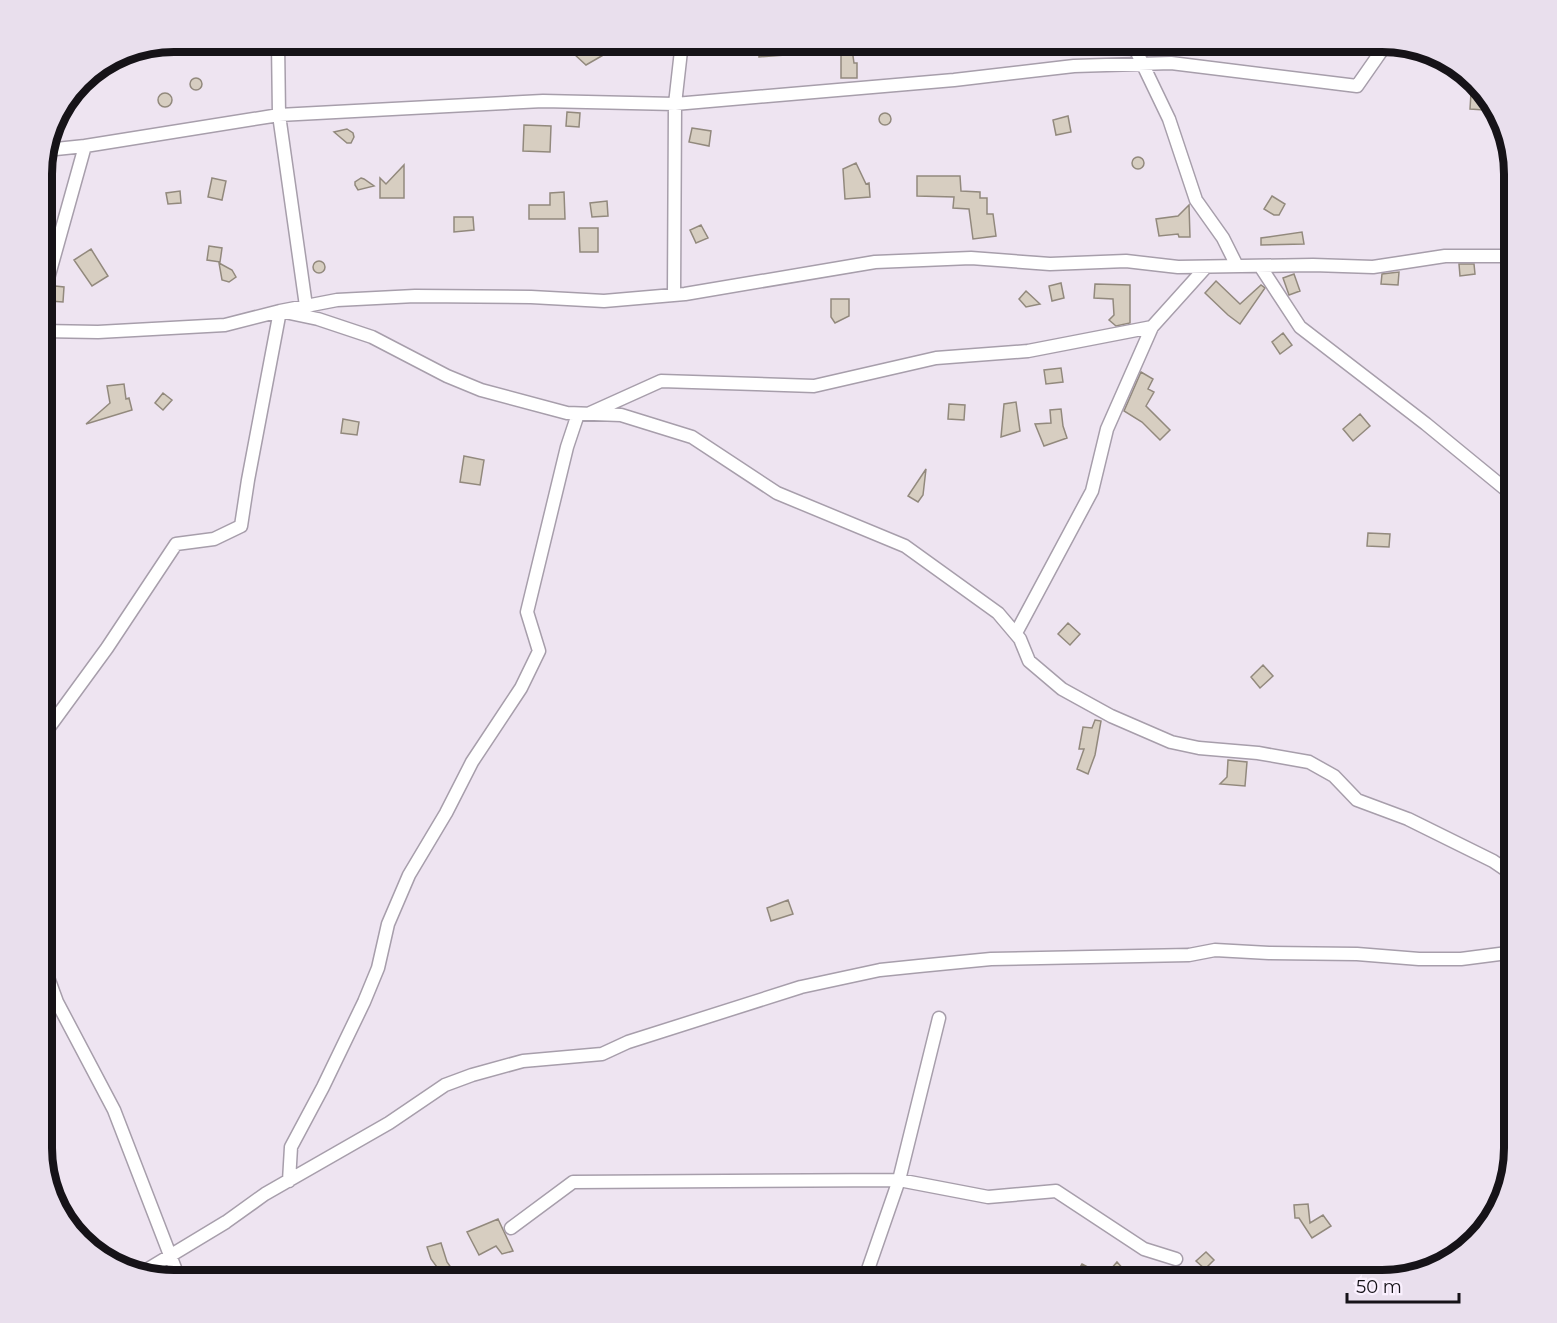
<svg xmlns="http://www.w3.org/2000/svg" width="1557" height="1323" viewBox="0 0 1557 1323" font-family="Montserrat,sans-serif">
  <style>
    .building { fill: #d7cec1; stroke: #92897d; stroke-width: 1.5 }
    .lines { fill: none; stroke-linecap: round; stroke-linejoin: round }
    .minor-casing { stroke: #a79eab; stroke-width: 15 }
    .minor { stroke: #fff; stroke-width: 12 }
    .rim { fill: none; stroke: #161318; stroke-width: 8 }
  </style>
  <rect width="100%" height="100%" fill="#eee4f1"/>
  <path class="building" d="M 596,42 L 626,42 L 586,65 L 574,54 Z
    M 759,42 L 785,42 L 785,55 L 759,57 Z
    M 841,42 L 851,42 L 854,63 L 857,63 L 857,78 L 841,78 Z
    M190 84a6 6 0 1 1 12 0a6 6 0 1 1-12 0Z
    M 1471,93 L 1484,94 L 1484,110 L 1470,109 Z
    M158 100a7 7 0 1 1 14 0a7 7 0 1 1-14 0Z
    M 567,112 L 580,113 L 579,127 L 566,126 Z
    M879 119a6 6 0 1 1 12 0a6 6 0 1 1-12 0Z
    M 1068,116 L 1071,132 L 1056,135 L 1053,120 Z
    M 524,125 L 551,126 L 550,152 L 523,151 Z
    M 692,128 L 711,131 L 709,146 L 689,142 Z
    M 347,129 L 353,133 L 354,137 L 351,143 L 347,143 L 334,132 Z
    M1132 163a6 6 0 1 1 12 0a6 6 0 1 1-12 0Z
    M 856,163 L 866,184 L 869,183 L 870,197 L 845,199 L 843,169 Z
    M 404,165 L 404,198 L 380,198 L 380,178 L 386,184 Z
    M 917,176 L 960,176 L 961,191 L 980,192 L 980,198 L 987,198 L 987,214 L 993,214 L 996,236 L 973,239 L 969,209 L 953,208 L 954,197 L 917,196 Z
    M 212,178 L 226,181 L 222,200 L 208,197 Z
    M 361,178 L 364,179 L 374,186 L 358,190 L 355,185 L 355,182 Z
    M 180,191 L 181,203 L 168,204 L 166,193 Z
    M 564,192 L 565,219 L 529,219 L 529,205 L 550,205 L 550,193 Z
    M 1272,196 L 1285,204 L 1279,215 L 1274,215 L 1264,209 Z
    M 607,201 L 608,216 L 592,217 L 590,203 Z
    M 1189,205 L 1190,237 L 1179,237 L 1178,234 L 1159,236 L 1156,219 L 1178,216 Z
    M 454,217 L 473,217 L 474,230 L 454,232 Z
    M 701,225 L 708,238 L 696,243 L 690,230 Z
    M 579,228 L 598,228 L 598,252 L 580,252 Z
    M 1302,232 L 1304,244 L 1261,245 L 1261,238 Z
    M 209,246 L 222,248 L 220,262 L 207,260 Z
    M 91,249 L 108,276 L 92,286 L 74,260 Z
    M313 267a6 6 0 1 1 12 0a6 6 0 1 1-12 0Z
    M 219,263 L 232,270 L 236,277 L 229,282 L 222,280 Z
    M 1459,264 L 1474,264 L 1475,274 L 1460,276 Z
    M 1399,272 L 1398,285 L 1381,284 L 1382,274 Z
    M 1294,274 L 1300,291 L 1289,295 L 1283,278 Z
    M 1216,281 L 1240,304 L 1261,285 L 1265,288 L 1240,324 L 1228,315 L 1205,293 Z
    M 1061,283 L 1064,298 L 1052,301 L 1049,286 Z
    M 1095,284 L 1130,285 L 1130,323 L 1116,326 L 1109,320 L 1114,315 L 1113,299 L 1094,298 Z
    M 55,286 L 64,287 L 63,302 L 50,301 Z
    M 1026,291 L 1040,304 L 1026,307 L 1019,299 Z
    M 831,299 L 849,299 L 849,316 L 835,323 L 831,317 Z
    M 1283,333 L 1292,345 L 1280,354 L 1272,342 Z
    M 1061,368 L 1063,382 L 1046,384 L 1044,370 Z
    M 1141,372 L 1153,379 L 1148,389 L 1154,392 L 1146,406 L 1170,430 L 1160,440 L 1142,422 L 1124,411 Z
    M 124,384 L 126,399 L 129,398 L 132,410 L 86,424 L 110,403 L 107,386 Z
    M 163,393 L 172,400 L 163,410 L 155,403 Z
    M 1016,402 L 1020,431 L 1001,437 L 1004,404 Z
    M 949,404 L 965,405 L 964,420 L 948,419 Z
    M 1061,409 L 1063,426 L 1067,438 L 1044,446 L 1035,424 L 1051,423 L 1050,410 Z
    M 1360,414 L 1370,426 L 1353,441 L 1343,429 Z
    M 343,419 L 359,422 L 357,435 L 341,433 Z
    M 464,456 L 484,460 L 480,485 L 460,482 Z
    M 926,469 L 923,495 L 918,502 L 908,496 Z
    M 1368,533 L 1390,534 L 1389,547 L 1367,546 Z
    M 1068,623 L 1080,634 L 1070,645 L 1058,634 Z
    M 1263,665 L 1273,676 L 1260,688 L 1251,677 Z
    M 1095,720 L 1101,721 L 1095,755 L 1088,774 L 1077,769 L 1084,749 L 1079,749 L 1083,727 L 1092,728 Z
    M 1228,760 L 1247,762 L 1245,786 L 1220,784 L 1227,777 Z
    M 788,900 L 793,914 L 771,921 L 767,908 Z
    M 1308,1204 L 1310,1223 L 1323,1215 L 1331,1226 L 1312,1238 L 1299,1218 L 1295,1218 L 1294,1205 Z
    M 498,1219 L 513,1251 L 502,1254 L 496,1246 L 479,1255 L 467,1232 Z
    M 441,1243 L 447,1262 L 452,1269 L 442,1274 L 431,1259 L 427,1247 Z
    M 1206,1252 L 1214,1260 L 1205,1269 L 1196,1261 Z
    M 1117,1262 L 1134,1281 L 1088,1281 L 1076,1274 L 1082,1264 L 1105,1276 Z"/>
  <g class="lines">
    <defs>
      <path id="minor" d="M 278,42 L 279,115 L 306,306
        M 1132,42 L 1169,119 L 1196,200 L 1223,238 L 1237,266
        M 85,146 L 279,115 L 543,101 L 675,104 L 954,80 L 1074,66 L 1171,63 L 1357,86 L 1387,43
        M 1260,266 L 1300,327 L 1426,424 L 1515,497
        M 674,295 L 675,104 L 682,42
        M 42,300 L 85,146 L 46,150
        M 42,331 L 98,332 L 225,325 L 280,311 L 337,300 L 415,296 L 531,297 L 604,301 L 685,294 L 875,262 L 971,258 L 1050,264 L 1126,261 L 1178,267 L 1313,265 L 1373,267 L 1445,256 L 1515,256
        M 590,413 L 661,381 L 814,386 L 936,358 L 1028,351 L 1152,327 L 1206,267
        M 1016,633 L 1092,491 L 1107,429 L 1152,327
        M 42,737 L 107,648 L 176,544 L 214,539 L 241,526 L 248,480 L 280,311 L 318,319 L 372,337 L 447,376 L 481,390 L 567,413 L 621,415 L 692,437 L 777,493 L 905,546 L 998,613 L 1020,639 L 1029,661 L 1062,689 L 1111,716 L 1171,742 L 1199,748 L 1258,753 L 1309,762 L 1334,776 L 1357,800 L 1408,819 L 1493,861 L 1515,876
        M 42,961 L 57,1002 L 114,1110 L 180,1281
        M 289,1181 L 291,1147 L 323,1087 L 364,1002 L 378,968 L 388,924 L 409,875 L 446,813 L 472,762 L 521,688 L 539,651 L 527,612 L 567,447 L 578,414
        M 511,1228 L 573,1182 L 899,1180 L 988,1197 L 1056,1191 L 1144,1249 L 1176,1259
        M 140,1274 L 226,1222 L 265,1194 L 389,1123 L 445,1085 L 472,1075 L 523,1061 L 602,1054 L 628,1042 L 801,987 L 880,970 L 919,966 L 991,959 L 1189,955 L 1215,950 L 1269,953 L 1357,954 L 1419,959 L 1461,959 L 1515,952
        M 864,1281 L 899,1180 L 939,1018"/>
    </defs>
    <use href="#minor" class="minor-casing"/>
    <use href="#minor" class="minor"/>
  </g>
  <path d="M0 0H1557V1323H0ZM174 52H1382A122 122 0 0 1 1504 174V1148A122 122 0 0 1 1382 1270H174A122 122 0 0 1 52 1148V174A122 122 0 0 1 174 52Z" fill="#e9dfed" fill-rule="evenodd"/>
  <path class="rim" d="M174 52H1382A122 122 0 0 1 1504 174V1148A122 122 0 0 1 1382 1270H174A122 122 0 0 1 52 1148V174A122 122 0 0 1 174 52Z"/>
  <path d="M1347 1293v9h112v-9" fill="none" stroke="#161318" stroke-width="3"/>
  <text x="1356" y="1293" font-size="18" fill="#161318" stroke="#fbf1ff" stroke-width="4.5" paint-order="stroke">50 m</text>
</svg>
